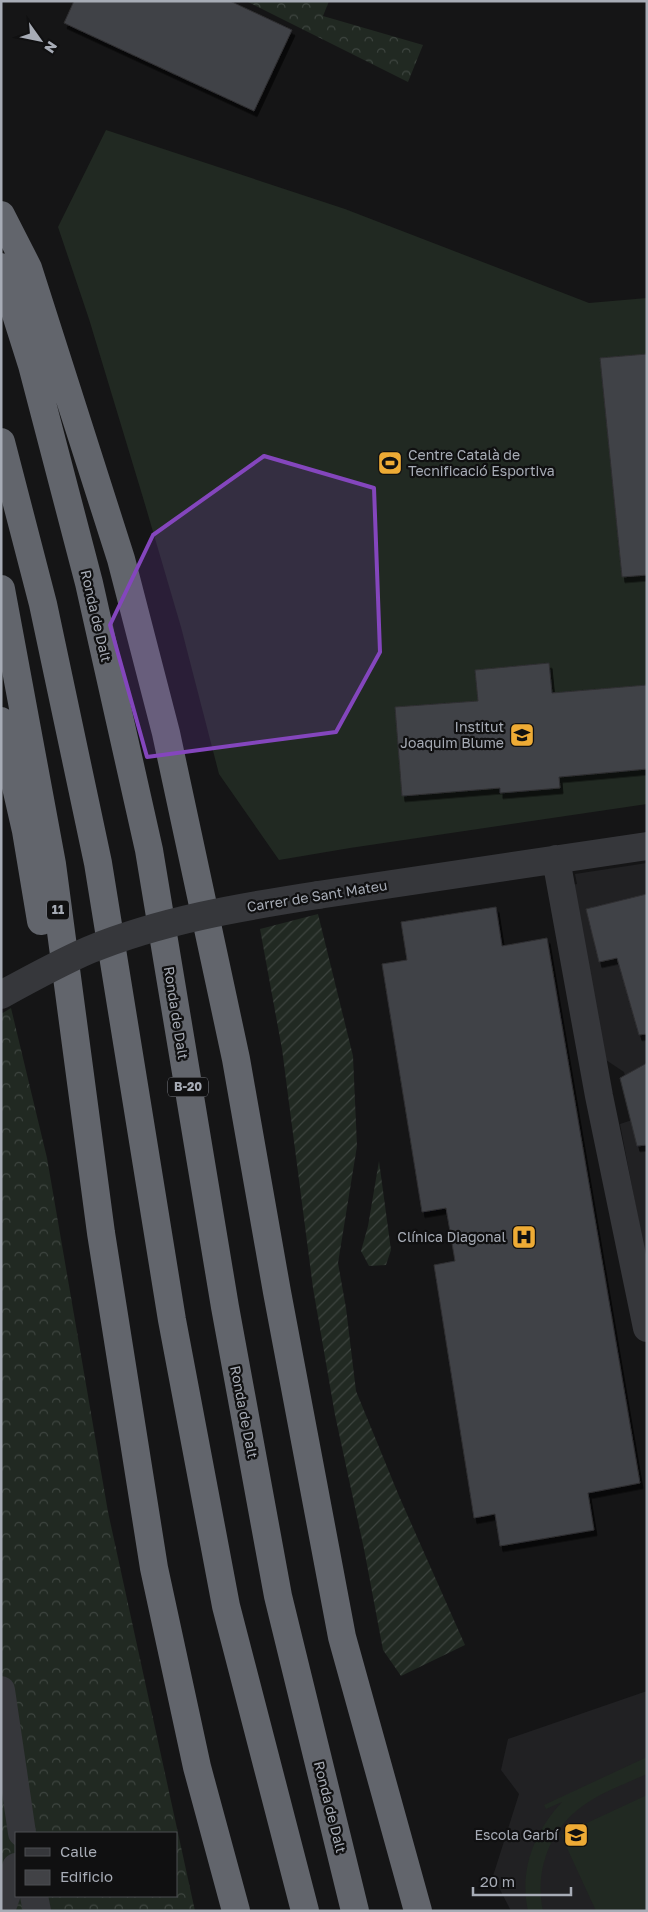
<svg xmlns="http://www.w3.org/2000/svg" width="648" height="1912" viewBox="0 0 648 1912" font-family="'Golos Text',sans-serif">
  <style>
    .built { fill: #212123 }
    .forest { fill: url(#forest-crowns); fill-rule: evenodd }
    .garden { fill: url(#garden-furrows) }
    .pitch { fill: #212922 }
    .building { fill: #414246; stroke: #2f2f32; filter: url(#shadow) }
    .lines { fill: none; stroke-linecap: round; stroke-linejoin: round }
    .minor { stroke: #36373b; stroke-width: 28 }
    .highway { stroke: #62656c; stroke-width: 28 }
    .minor-bridge { stroke: #36373b; stroke-width: 28 }
    .marked { fill: #8446bd; fill-opacity: 0.2; stroke: #8446bd; stroke-width: 4; stroke-linejoin: round }
    .labels { text-anchor: middle; stroke-width: 4.5; stroke-linejoin: round; paint-order: stroke }
    .shield { fill: #101011; stroke: #7a7d84; stroke-width: 1 }
    .shield-label { font-size: 12px; font-weight: bold; fill: #a7acb6 }
    .poi-label { font-size: 14px; fill: #a7acb6; stroke: #101011; text-anchor: end }
    .street-label { font-size: 14px; fill: #a7acb6; stroke: #101011 }
  </style>
  <defs>
    <pattern id="forest-crowns" width="20" height="18" patternUnits="userSpaceOnUse" patternTransform="scale(1.25)"><rect width="20" height="18" fill="#212922"/><path d="M2 6a3 3 0 1 1 6 0M12 15a3 3 0 1 1 6 0" fill="none" stroke="#3e4540"/></pattern>
    <pattern id="garden-furrows" width="10" height="10" patternUnits="userSpaceOnUse" patternTransform="scale(1.25)"><rect width="10" height="10" fill="#212922"/><path d="M-1 1l2-2M0 10L10 0M9 11l2-2" fill="none" stroke="#3e4540"/></pattern>
    <filter id="shadow"><feDropShadow dx="3" dy="5.5" stdDeviation="0" flood-color="#0009"/></filter>
  </defs>
  <rect width="100%" height="100%" fill="#151516"/>
  <path class="built" d="M 647,863 L 647,1266 L 620,1124 L 635,1119 L 624,1072 L 606,1060 L 572,885 L 577,884 L 575,874 Z
    M 647,1691 L 647,1911 L 511,1911 L 493,1876 L 519,1794 L 501,1770 L 508,1739 Z"/>
  <path class="forest" d="M 246,1 L 329,1 L 323,16 L 423,45 L 408,82 Z
    M 11,1008 L 47,1158 L 108,1512 L 195,1911 L 1,1911 L 1,1014 ZM 16,1833 L 176,1833 L 176,1896 L 16,1896 Z"/>
  <path class="garden" d="M 318,914 L 353,1056 L 357,1146 L 338,1263 L 346,1308 L 356,1391 L 399,1496 L 465,1645 L 401,1676 L 383,1650 L 364,1549 L 335,1415 L 313,1288 L 282,1049 L 260,929 Z
    M 379,1161 L 391,1250 L 386,1265 L 369,1266 L 361,1251 L 368,1226 Z"/>
  <path class="pitch" d="M 106,130 L 345,209 L 589,303 L 647,298 L 647,804 L 350,848 L 279,860 L 219,774 L 181,627 L 144,501 L 89,319 L 58,227 Z
    M 647,1757 L 647,1774 C 627,1783 605,1791 587,1803 C 551,1826 534,1869 543,1911 L 528,1911 C 519,1870 534,1832 562,1802 L 546,1809 L 544,1805 Z
    M 647,1795 L 647,1911 L 596,1911 L 561,1835 Z"/>
  <path class="building" d="M 74,1 L 230,1 L 292,30 L 254,111 L 64,23 Z
    M 647,354 L 647,575 L 622,577 L 600,358 Z
    M 549,663 L 552,693 L 647,685 L 647,769 L 559,777 L 560,788 L 500,793 L 500,788 L 402,796 L 395,707 L 478,701 L 475,670 Z
    M 647,894 L 647,1034 L 639,1035 L 617,958 L 599,962 L 586,909 Z
    M 496,907 L 502,946 L 547,938 L 640,1483 L 588,1493 L 594,1530 L 500,1546 L 495,1514 L 474,1518 L 434,1265 L 455,1261 L 446,1208 L 422,1212 L 382,964 L 407,960 L 401,922 Z
    M 647,1063 L 647,1145 L 637,1146 L 620,1078 Z"/>
  <g class="lines">
    <path class="minor" d="M 556,859 L 599,1096 L 647,1328
      M 318,895 L 647,846
      M 1,1690 L 22,1833
      M 34,1896 L 37,1911
      M 1,1911 L 16,1867"/>
    <path class="highway" d="M 1,215 L 28,268 L 121,559 L 166,733 L 236,1059 L 277,1292 L 342,1637 L 418,1911
      M 1,267 L 32,365 L 89,583 L 149,850 L 225,1307 L 278,1596 L 355,1911
      M 1,442 L 43,604 L 98,863 L 172,1320 L 226,1606 L 305,1911
      M 1,589 L 52,864 L 101,1233 L 154,1568 L 197,1767 L 236,1911
      M 1,721 L 26,831 L 41,921"/>
    <path class="minor-bridge" d="M 1,995 C 30,979 59,963 89,950 C 162,920 241,907 318,895"/>
  </g>
  <path class="marked" d="M 264,456 L 374,488 L 380,652 L 336,732 L 147,757 L 110,625 L 153,535 Z"/>
  <defs>
    <symbol id="stadium-square" viewBox="-11 -11 22 22"><rect x="-9" y="-9" width="18" height="18" rx="4" fill="#eeab35" stroke="#101011"/><path d="M0-5a6.5 5 0 1 0 0 10a6.5 5 0 1 0 0-10ZM-3.5-1.8h7v3.6h-7Z" fill="#111"/></symbol>
    <symbol id="school-square" viewBox="-11 -11 22 22"><rect x="-9" y="-9" width="18" height="18" rx="4" fill="#eeab35" stroke="#101011"/><path d="M0-5L7-2L0 1L-7-2ZM-4 1L0 2.5L4 1V4Q0 6-4 4Z" fill="#111"/></symbol>
    <symbol id="hospital-square" viewBox="-11 -11 22 22"><rect x="-9" y="-9" width="18" height="18" rx="4" fill="#eeab35" stroke="#101011"/><path d="M-5-5h3v3.5h4V-5h3V5h-3V1.5h-4V5h-3Z" fill="#111"/></symbol>
  </defs>
  <g fill-rule="evenodd">
    <use href="#stadium-square" x="376" y="449" width="28" height="28"/>
    <use href="#school-square" x="508" y="721" width="28" height="28"/>
    <use href="#hospital-square" x="510" y="1223" width="28" height="28"/>
    <use href="#school-square" x="562" y="1821" width="28" height="28"/>
  </g>
  <g class="labels">
    <g class="shield">
      <rect x="47" y="900.5" width="22" height="19" rx="4"/>
      <rect x="168" y="1077.5" width="40" height="19" rx="4"/>
    </g>
    <g class="shield-label">
      <text x="58" y="914">11</text>
      <text x="188" y="1091">B-20</text>
    </g>
    <g class="poi-label">
      <text x="408" y="460" text-anchor="start">Centre Català de<tspan x="408" dy="16">Tecnificació Esportiva</tspan></text>
      <text x="504" y="732">Institut<tspan x="504" dy="16">Joaquim Blume</tspan></text>
      <text x="506" y="1242">Clínica Diagonal</text>
      <text x="558" y="1840">Escola Garbí</text>
    </g>
    <g class="street-label">
      <text transform="translate(96 616) rotate(77)" y="5">Ronda de Dalt</text>
      <text transform="translate(317 896) rotate(-9)" y="5">Carrer de Sant Mateu</text>
      <text transform="translate(176 1013) rotate(81)" y="5">Ronda de Dalt</text>
      <text transform="translate(244 1412) rotate(79)" y="5">Ronda de Dalt</text>
      <text transform="translate(330 1807) rotate(76)" y="5">Ronda de Dalt</text>
    </g>
  </g>
  <rect width="648" height="1912" fill="none" stroke="#a7acb6" stroke-width="5"/>
  <rect x="15" y="1832" width="162" height="65" fill="#101011" stroke="#4c4e53"/>
  <rect x="25" y="1848" width="25" height="8" fill="#36373b" stroke="#4c4e53"/>
  <text x="60" y="1857" font-size="15" fill="#a7acb6">Calle</text>
  <rect x="25" y="1870" width="25" height="15" fill="#414246" stroke="#4c4e53"/>
  <text x="60" y="1882" font-size="15" fill="#a7acb6">Edificio</text>
  <g transform="translate(40 40) rotate(123)" stroke="#101011" stroke-width="4" paint-order="stroke">
  <path d="M0-4L9 19L0 12L-9 19Z" fill="#a7acb6"/>
  <text y="-8" font-size="14" font-weight="bold" text-anchor="middle" fill="#a7acb6">N</text>
  </g>
  <path d="M473 1887v8h98v-8" fill="none" stroke="#a7acb6" stroke-width="2.5"/>
  <text x="480" y="1887" font-size="15" fill="#a7acb6" stroke="#101011" stroke-width="4" paint-order="stroke">20 m</text>
</svg>
